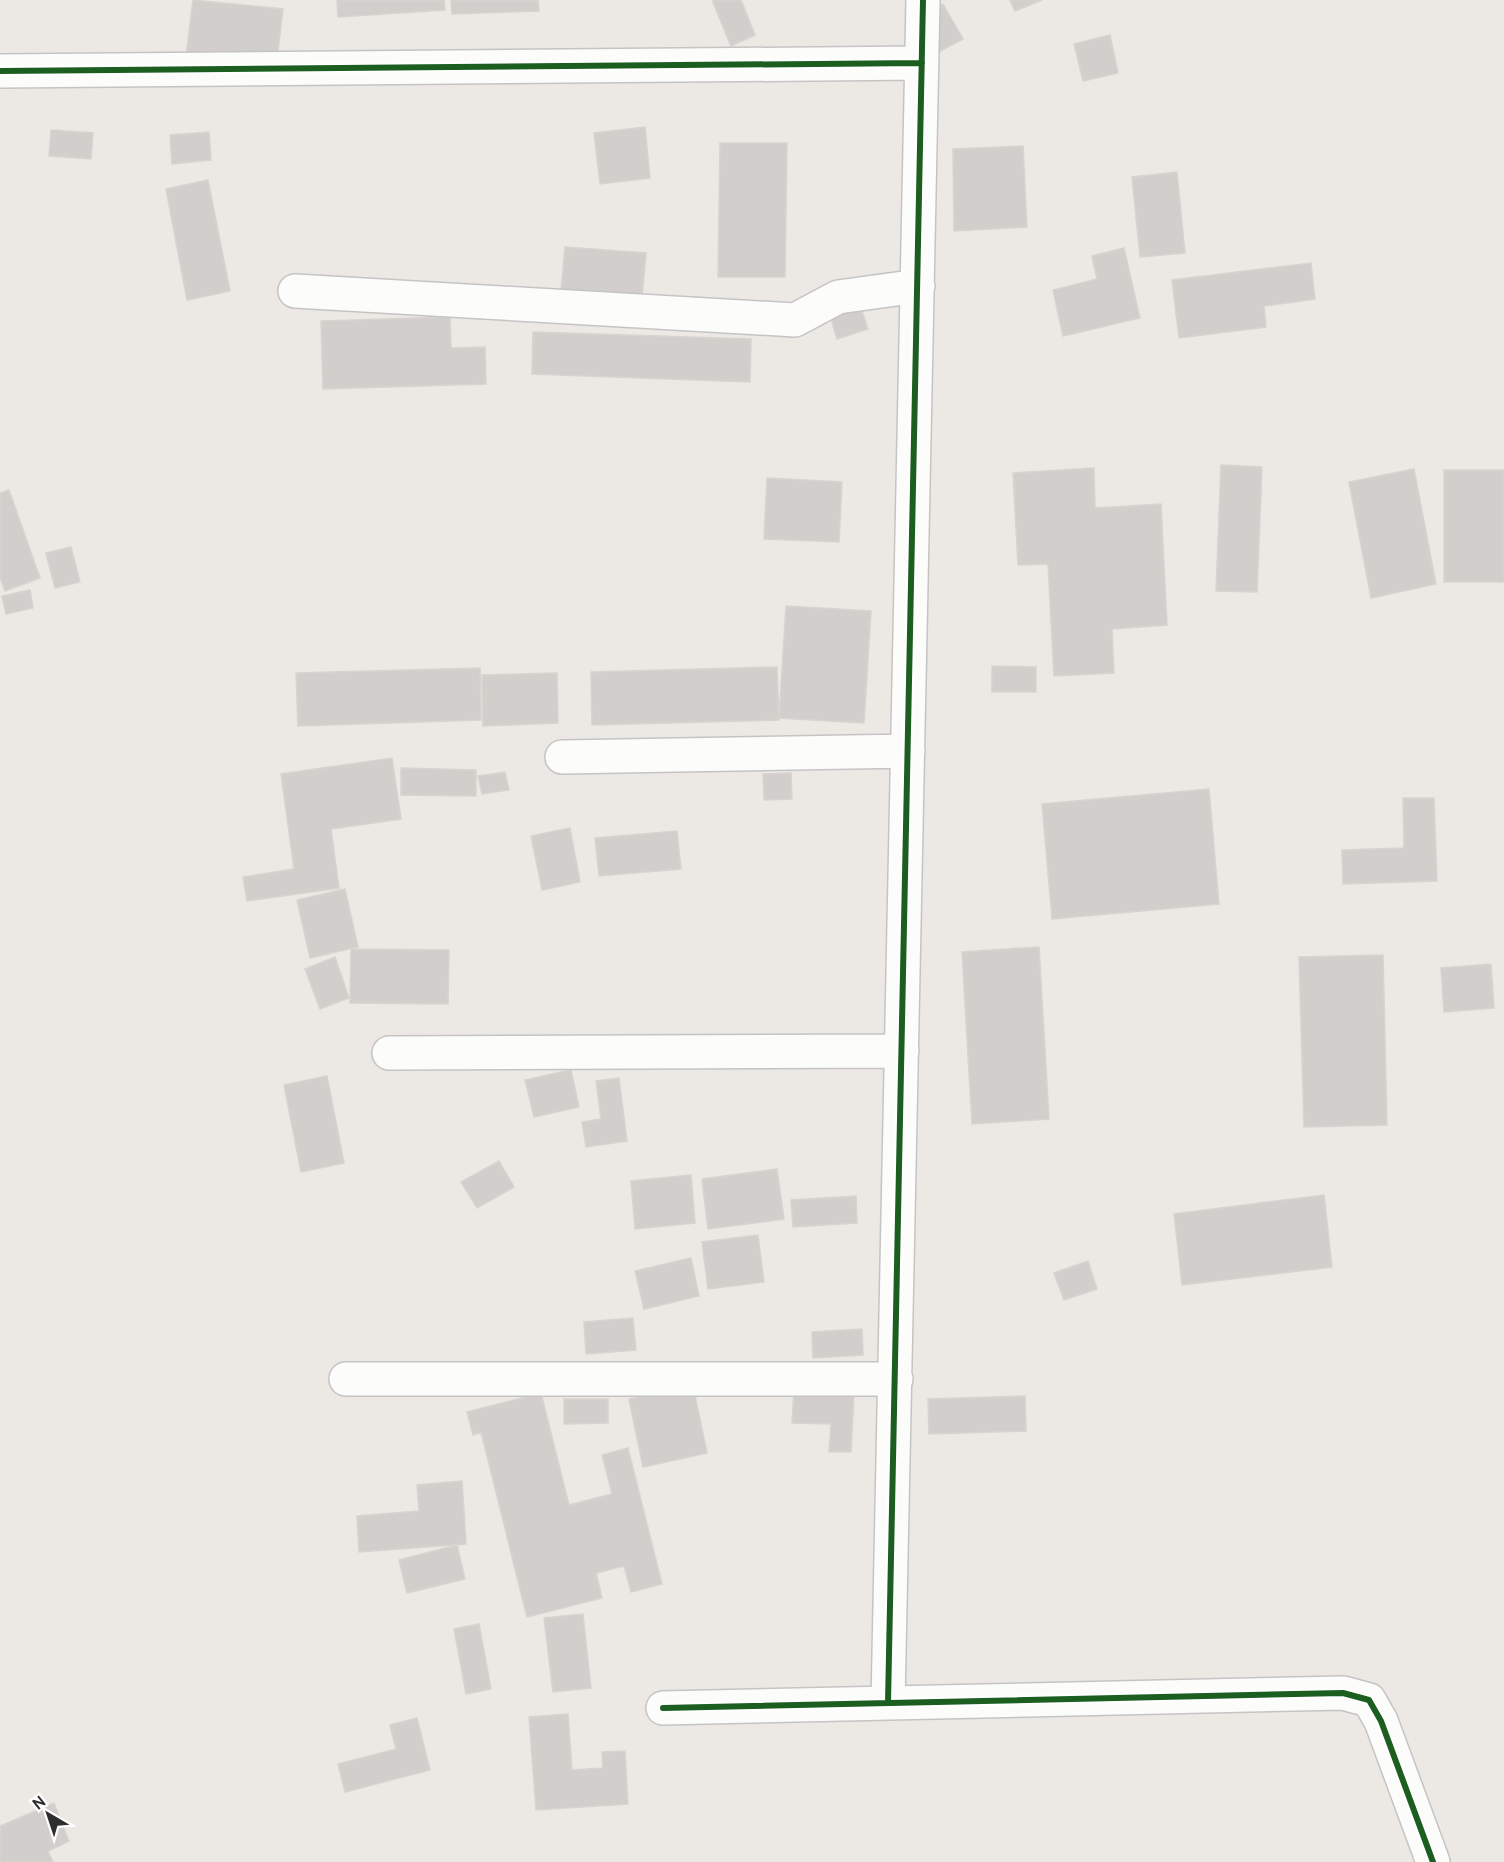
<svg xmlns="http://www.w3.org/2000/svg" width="1504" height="1862" viewBox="0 0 1504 1862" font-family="Cabin,sans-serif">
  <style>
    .building { fill: #d1cecb; stroke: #d7d4d0; stroke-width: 1.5 }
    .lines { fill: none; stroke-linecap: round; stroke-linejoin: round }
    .minor-casing { stroke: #c5c4c5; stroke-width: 36 }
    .minor { stroke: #fcfcfb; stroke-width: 33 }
    .cycleway-casing { stroke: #fff; stroke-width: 10 }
    .cycleway { stroke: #1b5e20; stroke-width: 6 }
  </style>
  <rect width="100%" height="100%" fill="#ece8e4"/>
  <path class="building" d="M 193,0 L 283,9 L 276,67 L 186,56 Z
    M 337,0 L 444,0 L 445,10 L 338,17 Z
    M 451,0 L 538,0 L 539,11 L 452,14 Z
    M 712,0 L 741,0 L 755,35 L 731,46 Z
    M 1010,0 L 1042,0 L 1015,11 Z
    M 943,4 L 963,39 L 933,55 L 914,21 Z
    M 1110,35 L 1118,73 L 1083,81 L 1074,44 Z
    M 645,127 L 650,178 L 600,184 L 594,133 Z
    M 51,130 L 93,133 L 91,159 L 49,156 Z
    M 209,132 L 211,160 L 172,164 L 170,135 Z
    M 720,143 L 787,143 L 785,277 L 718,277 Z
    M 1023,146 L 1027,227 L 954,231 L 953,149 Z
    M 1177,172 L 1185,253 L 1140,257 L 1132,177 Z
    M 208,180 L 230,291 L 187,300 L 166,189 Z
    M 565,247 L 646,253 L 642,297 L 561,291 Z
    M 1124,248 L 1140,318 L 1063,336 L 1053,290 L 1097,279 L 1092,256 Z
    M 1311,263 L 1315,299 L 1264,306 L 1266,327 L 1179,338 L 1172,280 Z
    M 860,305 L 868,329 L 837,339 L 830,315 Z
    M 450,317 L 451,348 L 485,347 L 486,384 L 323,389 L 321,321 Z
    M 533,332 L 751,339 L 750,382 L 532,374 Z
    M 1221,465 L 1262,467 L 1257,592 L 1216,591 Z
    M 1094,468 L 1095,508 L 1161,504 L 1167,625 L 1112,629 L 1114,673 L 1054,676 L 1048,564 L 1018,565 L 1013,473 Z
    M 1414,469 L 1436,584 L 1371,598 L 1349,482 Z
    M 1444,470 L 1504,470 L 1504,582 L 1444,582 Z
    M 767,478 L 842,482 L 839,542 L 764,539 Z
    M 9,490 L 40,578 L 5,591 L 0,577 L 0,493 Z
    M 71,547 L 80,582 L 55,588 L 46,553 Z
    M 30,590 L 33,608 L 6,614 L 2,596 Z
    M 786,606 L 871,611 L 864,723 L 779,718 Z
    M 992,666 L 1036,667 L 1036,692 L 992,692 Z
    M 777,667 L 779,720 L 592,725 L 591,672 Z
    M 480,668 L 481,720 L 298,726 L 296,673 Z
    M 557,673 L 558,723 L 483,726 L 482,675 Z
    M 392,758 L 401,819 L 331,829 L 339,888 L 247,901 L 243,877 L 294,869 L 281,774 Z
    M 401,768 L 476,770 L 476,796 L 401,795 Z
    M 505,772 L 509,790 L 482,794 L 478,776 Z
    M 791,773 L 792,799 L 764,800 L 763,774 Z
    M 1209,789 L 1219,904 L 1052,919 L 1042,804 Z
    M 1403,798 L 1434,798 L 1437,881 L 1343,884 L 1342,850 L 1404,848 Z
    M 570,828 L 580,882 L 542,890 L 531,836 Z
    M 677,831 L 681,869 L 599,876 L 595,838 Z
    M 345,889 L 358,947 L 310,958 L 297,900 Z
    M 1039,947 L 1049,1119 L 972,1124 L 962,952 Z
    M 351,949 L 449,950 L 448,1004 L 350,1003 Z
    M 1383,955 L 1387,1125 L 1304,1127 L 1299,957 Z
    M 335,957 L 349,998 L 320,1009 L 305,969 Z
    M 1491,964 L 1494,1008 L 1444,1012 L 1441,968 Z
    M 571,1070 L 579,1107 L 534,1117 L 525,1080 Z
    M 327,1076 L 344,1163 L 301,1172 L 284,1085 Z
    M 619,1078 L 627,1141 L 586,1147 L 582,1122 L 601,1119 L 596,1081 Z
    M 499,1161 L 514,1187 L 477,1208 L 461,1182 Z
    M 777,1169 L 784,1219 L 708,1229 L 702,1179 Z
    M 691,1175 L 695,1223 L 635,1229 L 631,1181 Z
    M 1324,1195 L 1332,1267 L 1182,1285 L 1174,1214 Z
    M 856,1196 L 857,1223 L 793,1227 L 791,1200 Z
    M 758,1235 L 764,1282 L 708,1289 L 702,1242 Z
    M 691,1258 L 699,1296 L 644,1309 L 635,1271 Z
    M 1088,1261 L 1097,1289 L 1064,1300 L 1054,1273 Z
    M 633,1318 L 636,1350 L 586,1354 L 584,1322 Z
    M 862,1329 L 863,1355 L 813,1358 L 812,1332 Z
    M 693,1386 L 707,1453 L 643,1467 L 629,1399 Z
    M 794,1389 L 854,1392 L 851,1452 L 829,1452 L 831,1424 L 792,1423 Z
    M 541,1393 L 569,1505 L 612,1494 L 602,1455 L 628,1448 L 662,1584 L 631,1592 L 624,1566 L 596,1573 L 602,1598 L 527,1617 L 481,1432 L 473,1435 L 467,1412 Z
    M 1025,1396 L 1026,1431 L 929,1434 L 928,1399 Z
    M 564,1399 L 608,1399 L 608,1423 L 564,1424 Z
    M 462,1481 L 466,1544 L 359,1552 L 357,1516 L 419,1511 L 417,1485 Z
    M 457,1545 L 465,1579 L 407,1593 L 399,1560 Z
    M 583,1614 L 591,1688 L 553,1692 L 544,1618 Z
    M 479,1624 L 491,1689 L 466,1694 L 454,1629 Z
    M 568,1714 L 572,1770 L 603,1768 L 602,1752 L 625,1751 L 628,1804 L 536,1810 L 529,1717 Z
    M 417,1718 L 430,1770 L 345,1792 L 338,1764 L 396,1749 L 390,1725 Z
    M 54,1803 L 69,1841 L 48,1851 L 53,1862 L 0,1862 L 0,1826 Z"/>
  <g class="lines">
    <defs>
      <path id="minor" d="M 0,71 L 922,63
        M 295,291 L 795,320 L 838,297 L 918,286
        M 562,757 L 908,751
        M 389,1053 L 902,1051
        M 346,1379 L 896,1379
        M 888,1703 L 923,0
        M 663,1708 L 1343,1693 L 1369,1700 L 1381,1721 L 1433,1862"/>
    </defs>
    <use href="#minor" class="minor-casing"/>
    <use href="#minor" class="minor"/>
    <defs>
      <path id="cycleway" d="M 0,71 L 922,63
        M 888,1703 L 923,0
        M 663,1708 L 1343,1693 L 1369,1700 L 1381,1721 L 1433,1862"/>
    </defs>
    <use href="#cycleway" class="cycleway-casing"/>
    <use href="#cycleway" class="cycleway"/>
  </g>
  <g transform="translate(48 1814) rotate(321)" stroke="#ffffff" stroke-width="4.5" paint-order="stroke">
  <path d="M0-4.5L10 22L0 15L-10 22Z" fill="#2e2e2e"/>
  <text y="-9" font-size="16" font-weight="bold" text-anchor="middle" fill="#2e2e2e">N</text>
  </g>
</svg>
